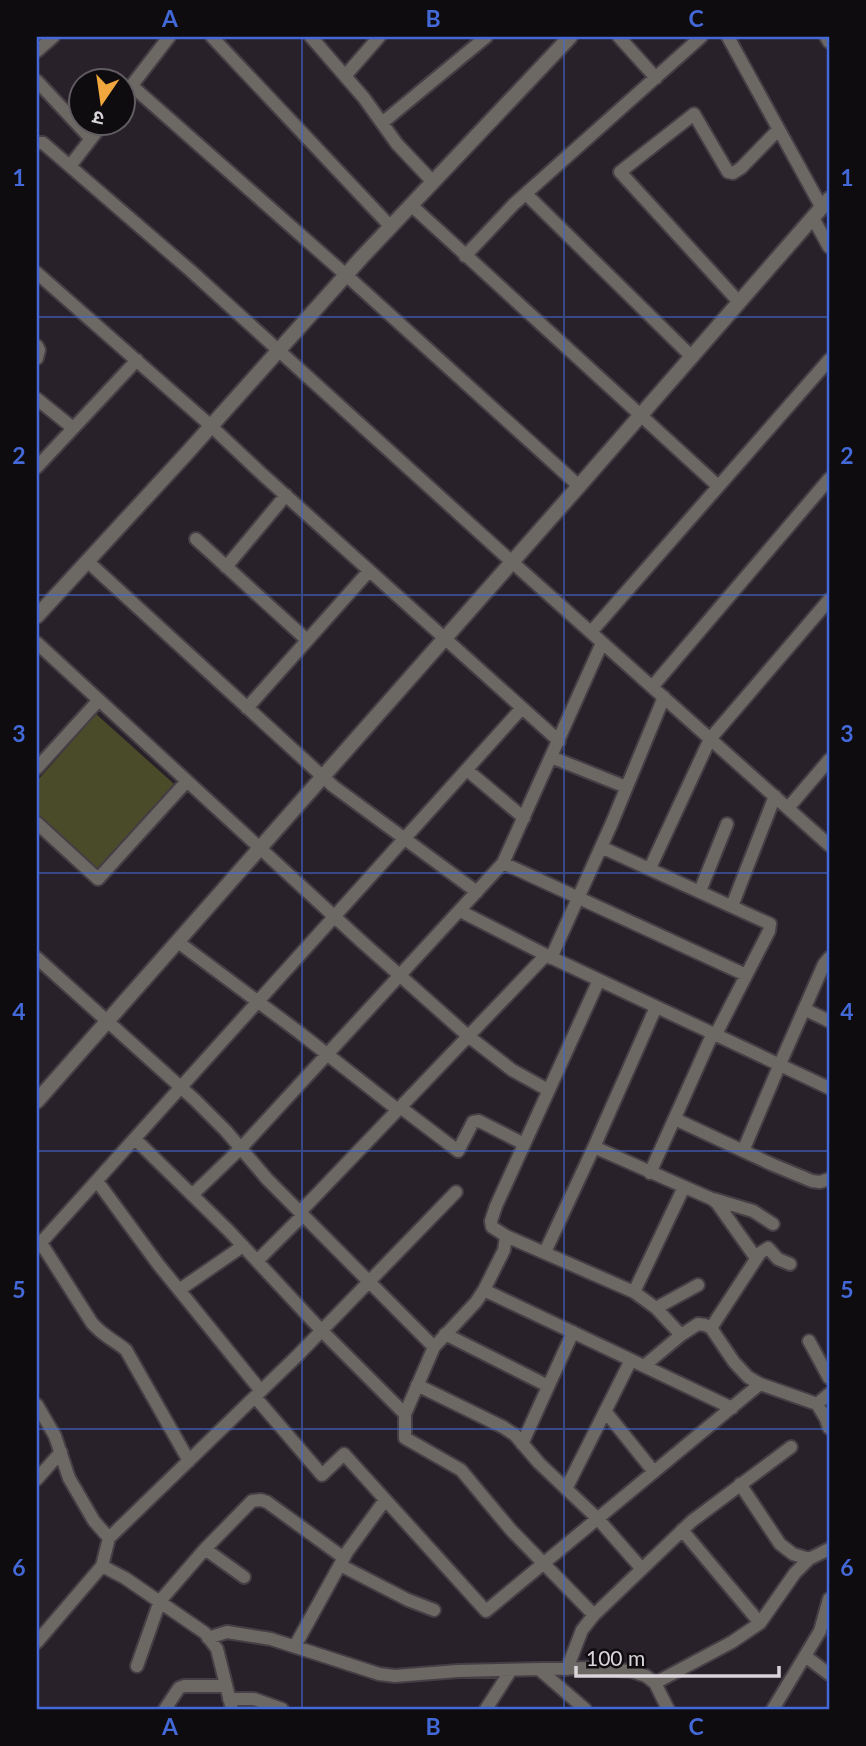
<svg xmlns="http://www.w3.org/2000/svg" width="866" height="1746" viewBox="0 0 866 1746" font-family="Lato,'Noto Sans Devanagari',sans-serif">
  <style>
    .green { fill: #4a4b29 }
    .lines { fill: none; stroke-linecap: round; stroke-linejoin: round }
    .minor-casing { stroke: #453e45; stroke-width: 16 }
    .tertiary-casing { stroke: #453e45; stroke-width: 18 }
    .minor { stroke: #6c6864; stroke-width: 12 }
    .tertiary { stroke: #6c6864; stroke-width: 14 }
    .grid { fill: none; stroke: #4369d8; stroke-width: 2; stroke-opacity: 0.55 }
    .neatline { fill: none; stroke: #4369d8; stroke-width: 2.5 }
    .grid-label { font-size: 23px; text-anchor: middle; font-weight: bold; fill: #4369d8 }
  </style>
  <rect width="100%" height="100%" fill="#292129"/>
  <path class="green" d="M 96,714 L 174,784 L 97,869 L 37,814 L 37,781 Z"/>
  <g class="lines">
    <defs>
      <path id="minor" d="M 212,37 L 391,227
        M 311,37 L 364,98 L 397,144 L 433,182
        M 619,37 L 656,78
        M 728,37 L 822,208
        M 826,37 L 829,42
        M 37,51 L 53,37
        M 345,76 L 379,37
        M 37,81 L 91,139
        M 132,86 L 346,275 L 579,486
        M 122,98 L 169,37
        M 382,123 L 486,37
        M 37,143 L 43,143 L 191,271 L 512,562 L 829,845
        M 70,166 L 104,122
        M 526,194 L 692,357
        M 411,205 L 718,486
        M 813,218 L 829,247
        M 465,256 L 514,204 L 701,37
        M 37,273 L 211,426 L 263,475 L 559,741
        M 739,302 L 620,172 L 694,114 L 728,172 L 733,173 L 741,168 L 778,130
        M 37,346 L 39,350 L 37,358
        M 37,399 L 73,428
        M 37,467 L 137,360
        M 196,539 L 307,640
        M 87,561 L 333,786 L 477,892
        M 226,567 L 286,495
        M 591,632 L 829,360
        M 37,643 L 361,941 L 468,1036 L 512,1070 L 548,1090
        M 652,687 L 829,479
        M 247,708 L 369,571
        M 551,757 L 626,787
        M 37,768 L 98,701
        M 467,770 L 524,818
        M 788,808 L 829,760
        M 37,823 L 98,879 L 187,781
        M 601,847 L 770,924 L 769,931 L 716,1034
        M 503,863 L 746,975
        M 650,868 L 710,739 L 829,600
        M 700,891 L 727,824
        M 732,906 L 775,796
        M 460,911 L 546,955
        M 178,942 L 300,1033 L 398,1110
        M 37,958 L 195,1100 L 226,1131 L 267,1179 L 434,1347
        M 551,958 L 611,825 L 664,697
        M 599,980 L 496,1206 L 491,1221 L 492,1227 L 506,1236 L 634,1292 L 656,1308 L 681,1335 L 698,1324 L 705,1325 L 711,1328 L 734,1362 L 748,1377 L 760,1384 L 817,1404 L 826,1419 L 829,1428
        M 804,1009 L 829,1021
        M 400,1107 L 458,1151 L 473,1122 L 479,1121 L 524,1144
        M 675,1119 L 771,1164 L 812,1181 L 820,1182 L 829,1179
        M 135,1139 L 229,1231 L 322,1331 L 405,1414
        M 594,1147 L 656,1007
        M 743,1151 L 780,1064 L 824,964 L 829,958
        M 650,1173 L 713,1033
        M 97,1181 L 158,1264 L 261,1391
        M 192,1195 L 241,1148 L 503,863 L 602,643
        M 713,1199 L 753,1211 L 773,1224
        M 300,1212 L 546,955 L 829,1088
        M 506,1236 L 504,1250 L 484,1290 L 476,1302 L 434,1347 L 405,1414 L 405,1438 L 461,1470 L 511,1530 L 594,1615 L 692,1521 L 791,1447
        M 41,1243 L 92,1323 C 103,1336 114,1340 126,1350 L 189,1461
        M 37,1247 L 522,708
        M 545,1252 L 594,1147 L 712,1199 L 717,1203 L 756,1258
        M 257,1261 L 303,1215
        M 179,1290 L 243,1246
        M 484,1290 L 732,1408
        M 634,1292 L 684,1187
        M 656,1308 L 698,1285
        M 711,1328 L 760,1253 L 768,1248 L 778,1259 L 790,1264
        M 445,1334 L 548,1386
        M 809,1341 L 829,1378
        M 644,1366 L 681,1335
        M 417,1385 L 503,1427 L 515,1435 L 539,1463 L 598,1519 L 642,1569
        M 255,1397 L 322,1475 L 344,1454 L 486,1611 L 760,1384
        M 817,1404 L 829,1394
        M 37,1405 L 55,1436 L 69,1478 L 94,1521 L 109,1538
        M 605,1411 L 654,1472
        M 522,1444 L 573,1332
        M 37,1479 L 61,1452
        M 740,1484 L 780,1544 L 793,1554 L 809,1559
        M 566,1489 L 631,1360
        M 682,1530 L 760,1623
        M 205,1549 L 244,1577
        M 340,1565 L 408,1600 L 434,1610
        M 102,1566 L 125,1578 L 205,1633 L 217,1649 L 232,1709
        M 208,1638 L 227,1632 L 271,1639 L 379,1674 L 395,1676 L 458,1671 L 588,1668 L 631,1671 L 646,1676 L 655,1683 L 668,1709
        M 37,1642 L 102,1566 L 109,1538 L 298,1355 L 456,1192
        M 295,1646 L 347,1552 L 385,1500
        M 805,1656 L 829,1674
        M 137,1666 L 160,1601 L 205,1549 L 252,1501 L 261,1500 L 267,1502 L 344,1558
        M 567,1669 L 582,1630 L 594,1615
        M 540,1670 L 585,1709
        M 655,1683 L 732,1642 L 760,1623 L 795,1573 L 809,1559 L 829,1549
        M 229,1699 L 254,1699 L 282,1709
        M 165,1709 L 179,1688 L 184,1686 L 225,1686
        M 486,1709 L 511,1670
        M 773,1709 L 820,1631 L 829,1599"/>
      <path id="tertiary" d="M 37,616 L 187,453 L 362,257 L 570,37
        M 37,1101 L 579,486 L 829,199"/>
    </defs>
    <use href="#minor" class="minor-casing"/>
    <use href="#tertiary" class="tertiary-casing"/>
    <use href="#minor" class="minor"/>
    <use href="#tertiary" class="tertiary"/>
  </g>
  <path class="grid" d="M 302,37 L 302,1709M 564,37 L 564,1709M 37,317 L 829,317M 37,595 L 829,595M 37,873 L 829,873M 37,1151 L 829,1151M 37,1429 L 829,1429"/>
  <rect width="866" height="1746" fill="none" stroke="#0f0c10" stroke-width="77"/>
  <g transform="translate(102 102) rotate(193)"><circle r="33" fill="#0f0c10" stroke="#605c61" stroke-width="2"/>
  <path d="M0-5L12 26L0 18L-12 26Z" fill="#f0a73e"/>
  <text y="-10" font-size="19" font-weight="bold" text-anchor="middle" fill="#dad5da">उ</text>
  </g>
  <path d="M576 1666v10h203v-10" fill="none" stroke="#dad5da" stroke-width="3.5"/>
  <text x="586" y="1666" font-size="21" fill="#dad5da" stroke="#0f0c10" stroke-width="5" paint-order="stroke">100 m</text>
  <rect x="38" y="38" width="790" height="1670" class="neatline"/>
  <g class="grid-label">
    <text x="170" y="27">A</text>
    <text x="433" y="27">B</text>
    <text x="696" y="27">C</text>
    <text x="19" y="186">1</text>
    <text x="847" y="186">1</text>
    <text x="19" y="464">2</text>
    <text x="847" y="464">2</text>
    <text x="19" y="742">3</text>
    <text x="847" y="742">3</text>
    <text x="19" y="1020">4</text>
    <text x="847" y="1020">4</text>
    <text x="19" y="1298">5</text>
    <text x="847" y="1298">5</text>
    <text x="19" y="1576">6</text>
    <text x="847" y="1576">6</text>
    <text x="170" y="1735">A</text>
    <text x="433" y="1735">B</text>
    <text x="696" y="1735">C</text>
  </g>
</svg>
